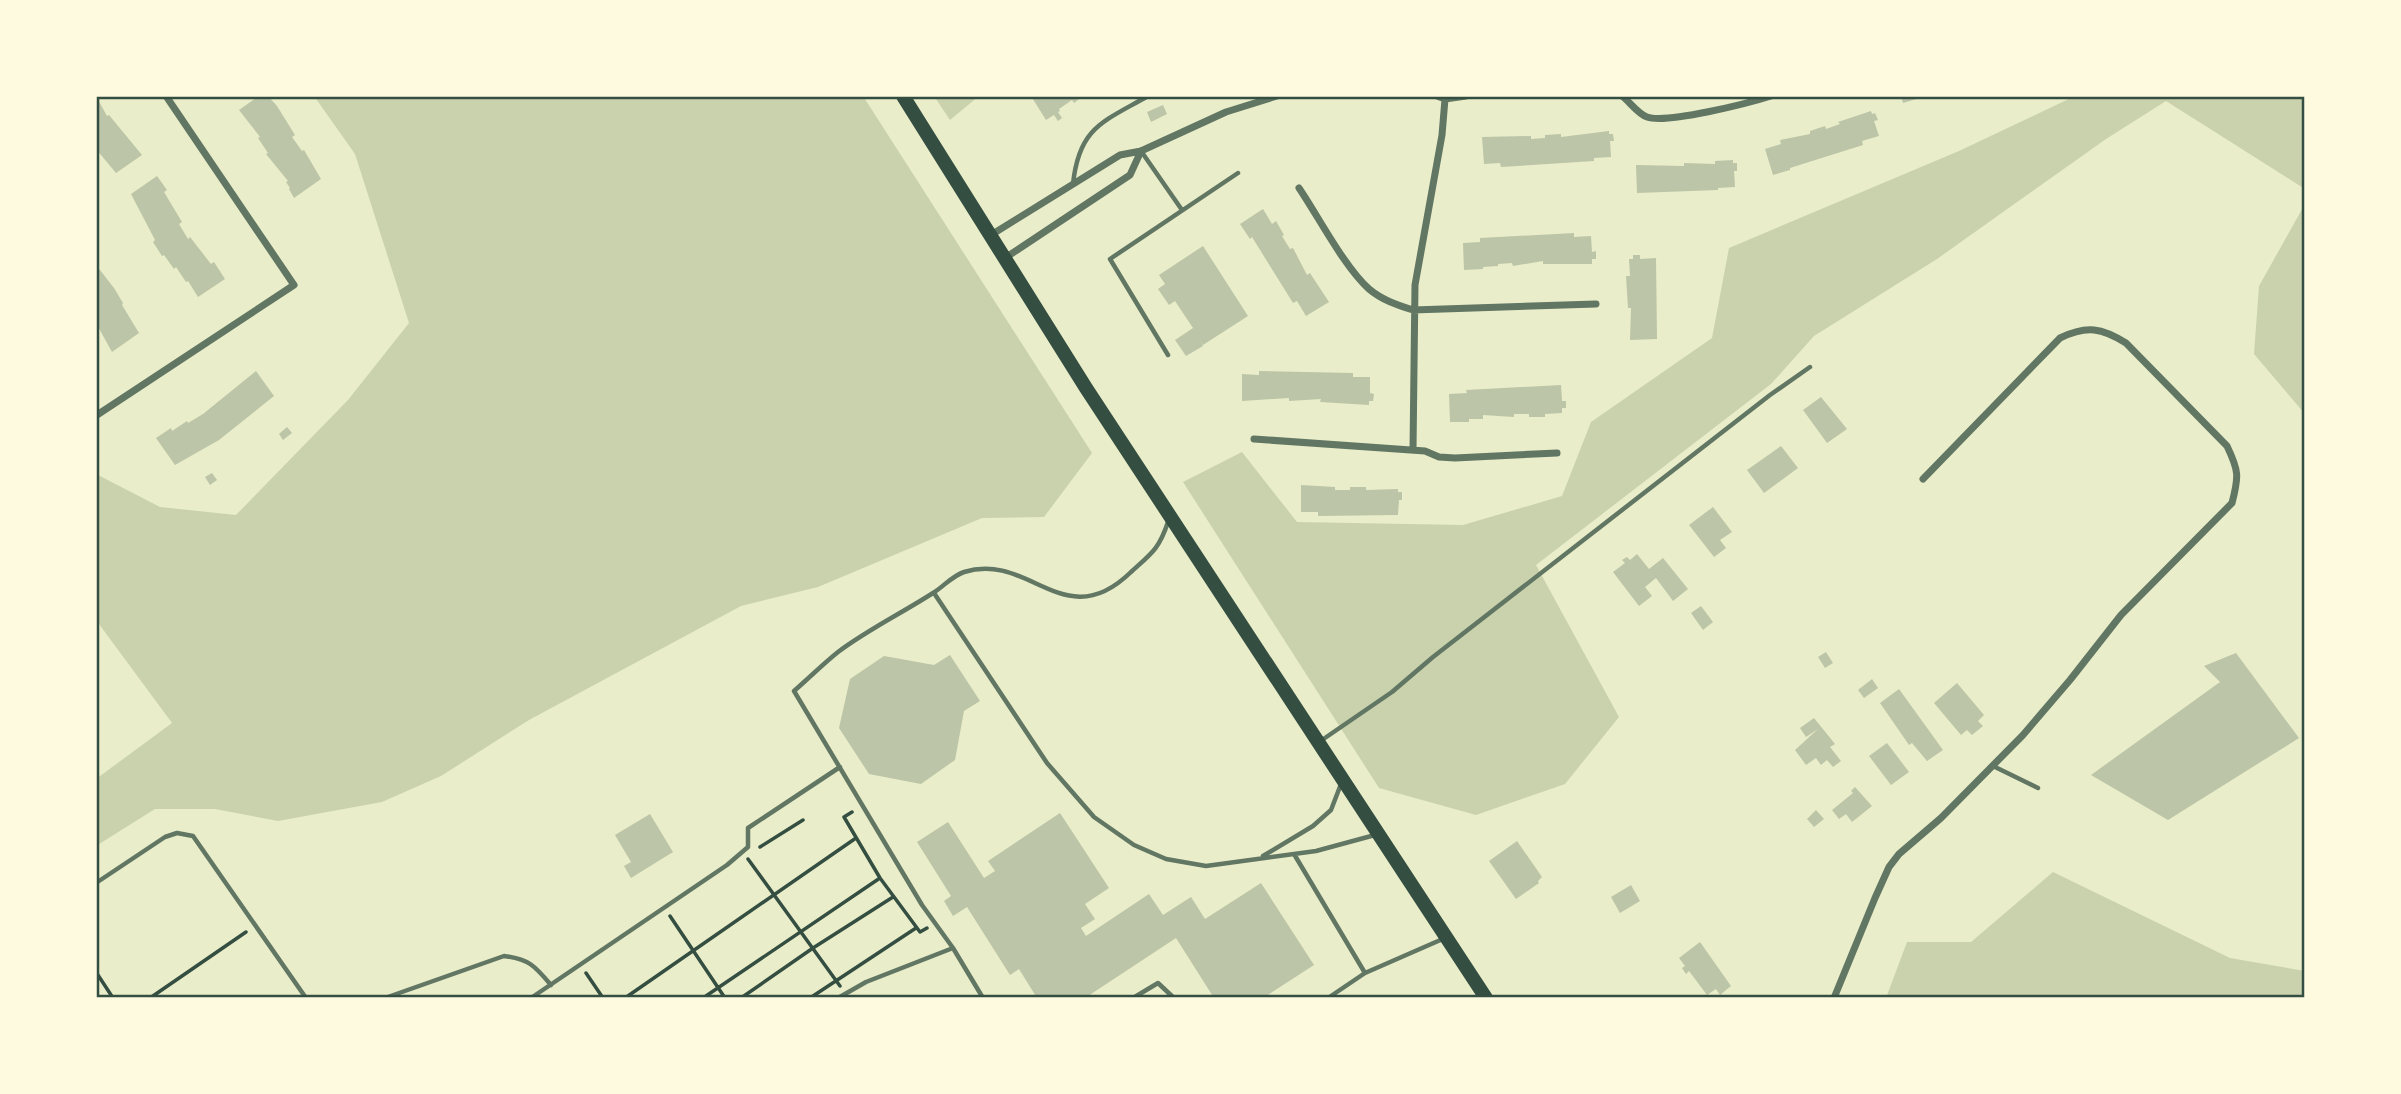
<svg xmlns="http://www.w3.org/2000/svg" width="2401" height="1094" viewBox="0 0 2401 1094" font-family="Barlow,sans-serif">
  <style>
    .green { fill: #cad2ad }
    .building { fill: #bcc5a7 }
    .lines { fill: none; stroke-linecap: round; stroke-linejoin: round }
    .path { stroke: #344e41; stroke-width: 3.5 }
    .service { stroke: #617663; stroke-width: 4.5 }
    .minor { stroke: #617663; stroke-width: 7 }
    .trunk { stroke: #344e41; stroke-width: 14 }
    .neatline { fill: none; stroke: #344e41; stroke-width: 2.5 }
  </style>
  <rect width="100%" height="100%" fill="#e9edc9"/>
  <path class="green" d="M 314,96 L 863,96 L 1092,453 L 1044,517 L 982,518 L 818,587 L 741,606 L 529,720 L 441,776 L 382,802 L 278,821 L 215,809 L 155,809 L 96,846 L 96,779 L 172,723 L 96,620 L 96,477 L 98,475 L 160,507 L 236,515 L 348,400 L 409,323 L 355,154 Z
    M 934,96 L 979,96 L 950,120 Z
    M 2075,96 L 2305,96 L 2305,189 L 2166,101 L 2106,139 L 1937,259 L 1814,336 L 1771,384 L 1536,565 L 1619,717 L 1565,784 L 1476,815 L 1379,788 L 1183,482 L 1242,452 L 1297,522 L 1463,525 L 1562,496 L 1591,422 L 1712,338 L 1729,248 L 1959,151 Z
    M 2305,204 L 2305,414 L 2254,354 L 2259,286 Z
    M 2053,872 L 2230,958 L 2305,971 L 2305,998 L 1886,998 L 1907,942 L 1971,942 Z"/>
  <path class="building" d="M 96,96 L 107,116 L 109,115 L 142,155 L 116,173 L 96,149 Z
    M 259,96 L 268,96 L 277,106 L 295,135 L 292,137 L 302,151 L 304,150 L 321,179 L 294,198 L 289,189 L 290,188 L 286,182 L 288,181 L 266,154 L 268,153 L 258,138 L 260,137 L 239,110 Z
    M 1031,96 L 1083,96 L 1074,103 L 1072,100 L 1059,109 L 1060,111 L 1058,112 L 1062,118 L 1058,121 L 1054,115 L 1046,120 Z
    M 1901,96 L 1922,96 L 1923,97 L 1903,103 Z
    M 1163,105 L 1167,114 L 1151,122 L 1147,112 Z
    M 1871,111 L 1872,114 L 1875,113 L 1878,120 L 1874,121 L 1879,136 L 1862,141 L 1863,145 L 1790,168 L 1790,170 L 1773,175 L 1765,149 L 1781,144 L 1780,140 L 1810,134 L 1810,131 L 1825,126 L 1826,129 L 1840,124 L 1838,122 Z
    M 1609,131 L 1609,134 L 1613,134 L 1614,141 L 1610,141 L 1611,157 L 1594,158 L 1594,161 L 1501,167 L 1500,163 L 1484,164 L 1482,137 L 1531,136 L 1531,139 L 1545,138 L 1545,135 L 1561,134 L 1561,137 Z
    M 1733,160 L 1733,163 L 1737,163 L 1737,171 L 1734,171 L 1735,187 L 1718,188 L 1718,190 L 1637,193 L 1636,165 L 1684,166 L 1684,163 L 1715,164 L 1715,161 Z
    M 157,176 L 167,190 L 164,192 L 182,222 L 179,224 L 188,239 L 190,237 L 211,264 L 214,262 L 225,279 L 198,297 L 188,281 L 186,282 L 176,267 L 174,269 L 164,255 L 162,256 L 153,242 L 155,240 L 131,194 Z
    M 1263,209 L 1272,224 L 1276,221 L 1284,235 L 1282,236 L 1290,249 L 1293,248 L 1307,275 L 1310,273 L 1329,302 L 1306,316 L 1297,301 L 1293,303 L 1252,237 L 1250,239 L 1240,224 Z
    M 1574,233 L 1574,237 L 1591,236 L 1592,252 L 1596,251 L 1596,259 L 1592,259 L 1592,264 L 1543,264 L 1543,261 L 1513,266 L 1512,263 L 1498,264 L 1498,266 L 1483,267 L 1483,269 L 1464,270 L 1463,243 L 1480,242 L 1480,238 Z
    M 1203,246 L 1248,316 L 1203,345 L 1200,339 L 1203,346 L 1186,356 L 1175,340 L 1193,328 L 1175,301 L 1169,305 L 1158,289 L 1165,284 L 1159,275 Z
    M 1633,255 L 1640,255 L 1640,259 L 1656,258 L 1657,339 L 1630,340 L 1631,308 L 1628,308 L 1626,276 L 1630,276 L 1629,259 L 1633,259 Z
    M 96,265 L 114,288 L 123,303 L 122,305 L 139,333 L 112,352 L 96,323 Z
    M 256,371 L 274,396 L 219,440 L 175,465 L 156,438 L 171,428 L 172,431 L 187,421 L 188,423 L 203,414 Z
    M 1259,371 L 1353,373 L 1353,377 L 1370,377 L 1370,393 L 1374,394 L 1373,401 L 1369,401 L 1369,405 L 1320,402 L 1321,399 L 1289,401 L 1289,398 L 1242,401 L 1242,374 L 1259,375 Z
    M 1561,385 L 1562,401 L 1566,401 L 1566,408 L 1562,408 L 1562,413 L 1545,414 L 1545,417 L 1529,417 L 1529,414 L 1514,414 L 1514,417 L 1483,415 L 1483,419 L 1469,419 L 1469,422 L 1450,422 L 1449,394 L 1467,393 L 1466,390 Z
    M 1821,397 L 1847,429 L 1827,443 L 1803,410 Z
    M 287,427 L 292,433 L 283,440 L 279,434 Z
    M 1781,446 L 1798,468 L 1764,493 L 1747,470 Z
    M 212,473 L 217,480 L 210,485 L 205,477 Z
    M 1301,485 L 1335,487 L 1335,490 L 1350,490 L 1350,487 L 1366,487 L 1366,490 L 1398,489 L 1398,492 L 1402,492 L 1402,500 L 1399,500 L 1398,515 L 1318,516 L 1318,512 L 1301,512 Z
    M 1713,507 L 1732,532 L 1720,540 L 1726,548 L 1714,557 L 1689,525 Z
    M 1637,554 L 1649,569 L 1663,558 L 1688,589 L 1673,601 L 1656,578 L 1645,587 L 1652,596 L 1639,606 L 1613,572 L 1625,563 L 1622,560 L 1627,557 L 1630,560 Z
    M 1701,606 L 1713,622 L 1703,630 L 1691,613 Z
    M 1826,652 L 1833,663 L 1825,668 L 1818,657 Z
    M 2236,653 L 2299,738 L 2168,820 L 2091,775 L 2220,682 L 2204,666 Z
    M 950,655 L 980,701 L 964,711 L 955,760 L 921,784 L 869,774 L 839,728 L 850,679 L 884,656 L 934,665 Z
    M 1872,679 L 1878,688 L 1864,698 L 1858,690 Z
    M 1957,683 L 1984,715 L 1978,721 L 1983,726 L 1972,735 L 1967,730 L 1961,735 L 1934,703 Z
    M 1899,689 L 1943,750 L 1927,761 L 1912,743 L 1909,745 L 1880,703 Z
    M 1814,718 L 1835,744 L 1830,747 L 1841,761 L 1833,767 L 1827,760 L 1821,765 L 1816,758 L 1806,765 L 1795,750 L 1818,729 L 1806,737 L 1800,728 Z
    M 1887,743 L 1909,772 L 1891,785 L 1869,756 Z
    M 1855,787 L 1872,806 L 1852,822 L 1846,814 L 1839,819 L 1832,810 L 1853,793 L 1851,791 Z
    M 1816,810 L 1824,819 L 1814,827 L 1807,819 Z
    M 1060,813 L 1109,888 L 1085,904 L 1095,919 L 1081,928 L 1086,936 L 1149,894 L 1163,915 L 1191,897 L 1205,919 L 1261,883 L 1314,965 L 1263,998 L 1214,998 L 1176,938 L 1085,998 L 1037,998 L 1019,969 L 1010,975 L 967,907 L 953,916 L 944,901 L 951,896 L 917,842 L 948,822 L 984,878 L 995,871 L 988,861 Z
    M 650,814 L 673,852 L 631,878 L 624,866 L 631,862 L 615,835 Z
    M 1517,841 L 1542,877 L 1538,881 L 1539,883 L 1516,899 L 1489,861 Z
    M 1631,885 L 1640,901 L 1620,913 L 1611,897 Z
    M 1700,942 L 1731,986 L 1720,995 L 1716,989 L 1707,995 L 1689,971 L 1686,974 L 1682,968 L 1685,966 L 1679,958 Z"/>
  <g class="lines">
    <path class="path" d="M 852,812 L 844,817 L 880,878 L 920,932 L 927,928
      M 760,847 L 803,820
      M 748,859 L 840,986
      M 670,916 L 725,998
      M 96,972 L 113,998
      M 586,973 L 603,998
      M 150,998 L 246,932
      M 625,998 L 856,838
      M 703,998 L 880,878
      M 741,998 L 813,948 L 893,897
      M 810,998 L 916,928"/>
    <path class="service" d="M 1141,151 L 1182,210
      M 1073,184 C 1079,127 1103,122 1148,96
      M 1168,355 L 1110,259 L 1238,173
      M 934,593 L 1047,763 L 1094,817 L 1134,845 L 1166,859 L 1206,866 L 1316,851 L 1375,835
      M 1322,740 L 1392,692 L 1433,657 L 1770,395 L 1810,367
      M 1993,766 L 2038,788
      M 1294,854 L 1365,973
      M 1263,856 L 1313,826 L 1331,810 L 1341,784
      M 96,883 L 165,837 L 177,833 L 193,836 L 306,998
      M 385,998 L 504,956 C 529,959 535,966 551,985
      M 531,998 L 727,865 L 748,847 L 748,828 L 840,767
      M 838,998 L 866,982 L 953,948
      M 983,998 L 953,948 L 922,905 L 794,691 C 809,678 823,664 838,652 C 867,630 902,613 933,593 C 943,587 952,576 964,572 C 1030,551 1064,637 1131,572 C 1152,553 1159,549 1168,522
      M 1133,998 L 1158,983 L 1174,998
      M 1328,998 L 1365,973 L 1445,938"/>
    <path class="minor" d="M 1437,96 L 1445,99 L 1466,96
      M 1622,96 C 1630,102 1638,114 1647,117 C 1667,124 1749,103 1771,96
      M 1299,188 C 1318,216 1345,268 1369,289 C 1382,300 1397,305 1413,310 L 1596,304
      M 991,235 L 1120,155 L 1141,151 L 1226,112 L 1277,96
      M 1005,258 L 1130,175 L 1141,151
      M 96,414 L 97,415 L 294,285 L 166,96
      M 1254,439 L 1425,451 L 1439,457 L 1455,458 L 1557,453
      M 1413,450 L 1415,285 L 1442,135 L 1445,99
      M 1834,998 L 1875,898 L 1889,867 L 1899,854 L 1941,818 L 2023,735 L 2070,680 L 2121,615 L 2232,503 C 2239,476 2239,471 2227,446 L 2126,343 C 2102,328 2087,325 2060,338 L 1923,479"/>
    <path class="trunk" d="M 903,96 L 1086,388 L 1486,998"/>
  </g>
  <rect width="2401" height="1094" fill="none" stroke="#fefae0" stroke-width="196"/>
  <rect x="98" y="98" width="2205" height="898" class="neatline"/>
</svg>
